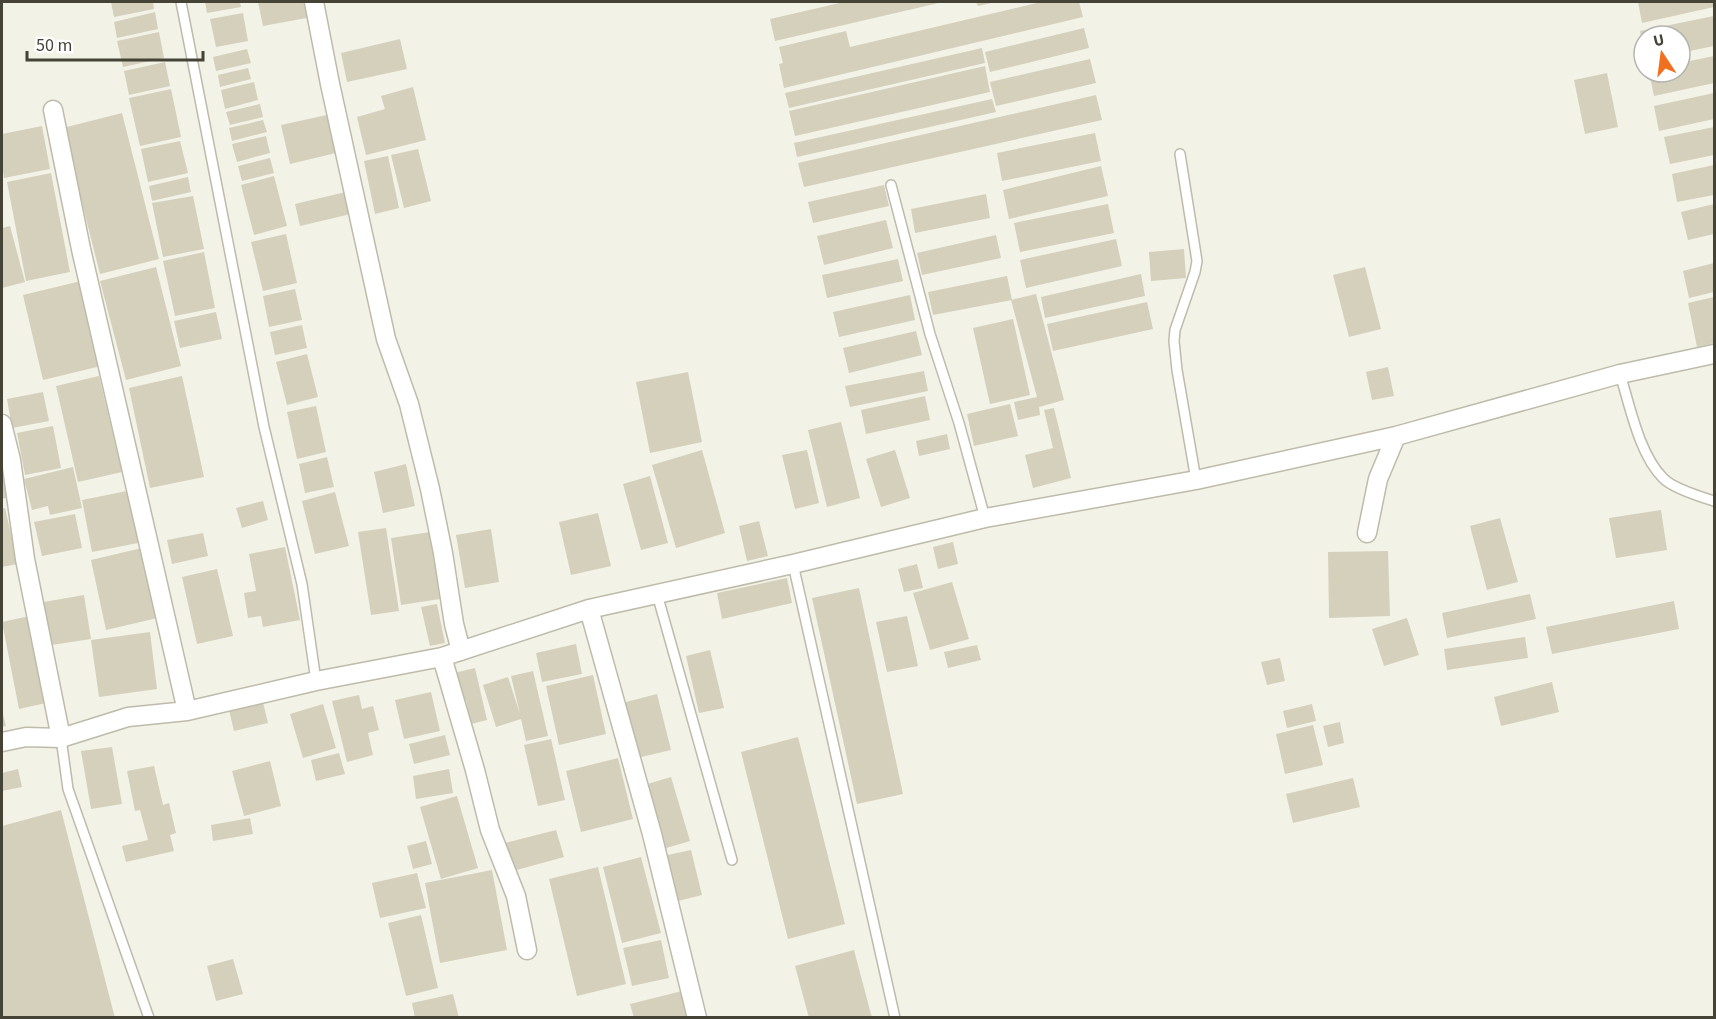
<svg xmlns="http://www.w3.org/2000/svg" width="1716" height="1019" viewBox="0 0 1716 1019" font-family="'Source Sans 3',sans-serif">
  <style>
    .building { fill: #d4d0bc }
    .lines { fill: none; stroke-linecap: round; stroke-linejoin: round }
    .lane-casing { stroke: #bebbaa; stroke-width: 12 }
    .street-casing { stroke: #bebbaa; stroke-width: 21 }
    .lane { stroke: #fff; stroke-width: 9 }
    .street { stroke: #fff; stroke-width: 18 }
  </style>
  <rect width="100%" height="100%" fill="#f3f2e7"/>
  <path class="building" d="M 111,2 L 153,2 L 154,9 L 114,17 Z
    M 205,2 L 240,2 L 241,7 L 207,13 Z
    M 258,2 L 309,2 L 312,17 L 263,26 Z
    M 844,2 L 943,2 L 775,41 L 770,19 Z
    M 976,2 L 996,2 L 978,6 Z
    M 1041,2 L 1079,2 L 1083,17 L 784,88 L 779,64 L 783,63 L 779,47 L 846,31 L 850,47 Z
    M 1638,2 L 1714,2 L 1714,7 L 1642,23 Z
    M 155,12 L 158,29 L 117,38 L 114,22 Z
    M 243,13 L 248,41 L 216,47 L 210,19 Z
    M 1714,16 L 1714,46 L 1680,53 L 1680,36 L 1644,36 L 1643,45 L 1640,31 Z
    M 1084,28 L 1089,48 L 990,72 L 985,52 Z
    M 159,32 L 164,58 L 123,67 L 117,41 Z
    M 400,39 L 407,69 L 347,82 L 341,53 Z
    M 982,48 L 985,63 L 789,108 L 785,93 Z
    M 247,49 L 251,63 L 216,71 L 213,57 Z
    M 1714,56 L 1714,83 L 1654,96 L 1649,72 L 1680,72 L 1680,63 Z
    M 1090,59 L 1096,83 L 996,106 L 990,82 Z
    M 165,62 L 170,86 L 129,95 L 124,71 Z
    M 985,66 L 990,92 L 795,136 L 789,111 Z
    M 248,68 L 251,79 L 220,87 L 218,75 Z
    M 1607,73 L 1618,127 L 1585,134 L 1574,80 Z
    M 254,82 L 258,100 L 225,109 L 221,90 Z
    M 413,87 L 426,140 L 366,155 L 357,117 L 385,109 L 381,96 Z
    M 171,89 L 181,137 L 140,146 L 129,98 Z
    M 1714,93 L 1714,119 L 1659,131 L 1654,106 Z
    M 1096,95 L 1102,120 L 804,187 L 798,163 Z
    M 992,99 L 996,112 L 797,157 L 794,143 Z
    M 260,104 L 263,117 L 230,125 L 226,112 Z
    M 122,113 L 159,259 L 100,274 L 63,128 Z
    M 331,114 L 340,152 L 290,164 L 281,125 Z
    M 263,120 L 267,132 L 232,141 L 229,128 Z
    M 42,126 L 50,169 L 4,178 L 2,165 L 2,134 Z
    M 1714,127 L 1714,155 L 1670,164 L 1664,137 Z
    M 1095,133 L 1101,161 L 1002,181 L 997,153 Z
    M 266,136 L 270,153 L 237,162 L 232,144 Z
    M 180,141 L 188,173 L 148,182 L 141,149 Z
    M 418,149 L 431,201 L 404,208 L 391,155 Z
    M 388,156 L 399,208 L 375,214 L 364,161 Z
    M 270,158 L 274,173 L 242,181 L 238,166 Z
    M 1714,165 L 1714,195 L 1677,202 L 1672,174 Z
    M 1101,166 L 1108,196 L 1009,219 L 1003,190 Z
    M 51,173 L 70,272 L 26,281 L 7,182 Z
    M 274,176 L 287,226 L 254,235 L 241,185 Z
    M 188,177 L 191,192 L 152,201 L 149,186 Z
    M 884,185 L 889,206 L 813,223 L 808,202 Z
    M 350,191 L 355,213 L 300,226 L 295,204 Z
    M 986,194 L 990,218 L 915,233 L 911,209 Z
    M 193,196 L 204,249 L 163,257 L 152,203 Z
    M 1108,204 L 1114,233 L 1020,252 L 1014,223 Z
    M 1714,204 L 1714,234 L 1688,240 L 1681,212 Z
    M 886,220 L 893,248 L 824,265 L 817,236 Z
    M 10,226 L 25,282 L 2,288 L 2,228 Z
    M 286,234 L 297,283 L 263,291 L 251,242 Z
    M 996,235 L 1001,258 L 922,275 L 917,253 Z
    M 1116,239 L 1122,266 L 1026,288 L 1020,260 Z
    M 1184,249 L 1186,278 L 1151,281 L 1149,252 Z
    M 204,252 L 215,308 L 175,316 L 163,261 Z
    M 898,259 L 903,281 L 827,298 L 822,275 Z
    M 1714,263 L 1714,292 L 1689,298 L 1683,271 Z
    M 156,267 L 181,366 L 126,380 L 100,281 Z
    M 1365,267 L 1381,329 L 1349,337 L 1333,275 Z
    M 1141,274 L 1145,296 L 1045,318 L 1041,297 Z
    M 1007,276 L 1012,300 L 933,315 L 928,292 Z
    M 81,281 L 101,366 L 43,380 L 23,295 Z
    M 295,289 L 302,320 L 269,327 L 263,296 Z
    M 1036,294 L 1064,400 L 1039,407 L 1040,415 L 1018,420 L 1014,402 L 1037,397 L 1011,300 Z
    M 910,295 L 915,320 L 839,337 L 833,312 Z
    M 1714,297 L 1714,343 L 1697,347 L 1688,303 Z
    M 1147,302 L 1153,329 L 1053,351 L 1047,324 Z
    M 216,312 L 222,339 L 180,348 L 174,321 Z
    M 1013,319 L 1030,395 L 990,404 L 973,328 Z
    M 302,325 L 307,348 L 275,355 L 270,332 Z
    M 916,331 L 922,355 L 849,373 L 843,348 Z
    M 307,354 L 318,397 L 287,405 L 276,362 Z
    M 1388,367 L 1394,396 L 1372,400 L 1366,372 Z
    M 924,371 L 928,391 L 850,407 L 845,386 Z
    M 688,372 L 702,442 L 650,453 L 636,382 Z
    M 99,376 L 122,472 L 78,482 L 56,386 Z
    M 182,376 L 204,477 L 150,488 L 129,388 Z
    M 43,392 L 49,421 L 12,428 L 7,399 Z
    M 925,396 L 930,420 L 866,434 L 861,410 Z
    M 1010,404 L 1018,436 L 974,446 L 967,414 Z
    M 316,406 L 326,452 L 297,459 L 287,412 Z
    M 1054,408 L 1071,478 L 1033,488 L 1025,455 L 1053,448 L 1044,410 Z
    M 841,422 L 860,498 L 827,507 L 808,430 Z
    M 53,426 L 61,468 L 25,475 L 17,433 Z
    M 947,434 L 950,449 L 919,456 L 916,441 Z
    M 702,450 L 725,533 L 676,548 L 652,465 Z
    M 807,450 L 819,503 L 795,509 L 782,455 Z
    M 895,450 L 910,498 L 881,507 L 866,459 Z
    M 327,457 L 334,487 L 305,493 L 299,464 Z
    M 406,464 L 415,506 L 383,513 L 374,472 Z
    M 73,467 L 82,508 L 50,515 L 48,506 L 32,510 L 24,479 Z
    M 2,472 L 8,497 L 2,499 Z
    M 650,476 L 668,543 L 641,550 L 623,484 Z
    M 132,490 L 143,542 L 92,552 L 82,500 Z
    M 335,492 L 349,546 L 315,554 L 302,501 Z
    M 263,501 L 268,520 L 242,528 L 236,508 Z
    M 5,508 L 18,564 L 2,567 L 2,509 Z
    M 1661,510 L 1667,550 L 1616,558 L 1609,518 Z
    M 598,513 L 611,566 L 571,575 L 559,522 Z
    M 75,514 L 82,548 L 42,556 L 34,522 Z
    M 1500,518 L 1518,582 L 1487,590 L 1470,526 Z
    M 759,521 L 768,556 L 747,561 L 739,526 Z
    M 386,528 L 399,611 L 371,615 L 358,532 Z
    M 491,529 L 499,582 L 465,588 L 456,535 Z
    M 430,532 L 440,599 L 401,605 L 391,538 Z
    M 203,533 L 208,556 L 172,564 L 167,540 Z
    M 953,542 L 958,564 L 938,569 L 933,547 Z
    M 146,547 L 162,617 L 106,630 L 91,560 Z
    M 285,547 L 300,620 L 263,627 L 261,616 L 248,618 L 244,593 L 256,591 L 249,554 Z
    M 1388,551 L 1390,616 L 1329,618 L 1328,552 Z
    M 917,564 L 923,588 L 904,592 L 898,569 Z
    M 217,569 L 233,636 L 197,644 L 182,577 Z
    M 787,578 L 792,603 L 722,619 L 717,593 Z
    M 952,582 L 969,639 L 930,650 L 913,593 Z
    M 859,588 L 903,794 L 857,804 L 812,598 Z
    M 1530,594 L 1536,619 L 1447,638 L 1442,613 Z
    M 84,595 L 91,639 L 45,646 L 38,603 Z
    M 1674,601 L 1679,629 L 1552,654 L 1546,627 Z
    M 437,604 L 445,643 L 430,646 L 421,607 Z
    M 34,615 L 46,703 L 19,709 L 2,622 Z
    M 907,616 L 918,666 L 887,672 L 876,622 Z
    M 1407,618 L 1419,655 L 1384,666 L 1372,629 Z
    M 150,632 L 157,689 L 99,697 L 91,640 Z
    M 1525,637 L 1528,658 L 1447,670 L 1444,649 Z
    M 576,644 L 582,674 L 542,682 L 536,653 Z
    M 977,645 L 981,660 L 948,668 L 944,652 Z
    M 710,650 L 724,708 L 699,713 L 686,656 Z
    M 1280,658 L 1285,681 L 1267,685 L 1261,662 Z
    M 475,668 L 487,720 L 471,724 L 466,700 L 461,701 L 454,673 Z
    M 533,671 L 548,736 L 526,741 L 521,719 L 496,727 L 483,685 L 508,677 L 520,714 L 511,676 Z
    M 593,675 L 606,734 L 559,745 L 546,686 Z
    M 1552,682 L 1559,712 L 1501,726 L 1494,697 Z
    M 431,692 L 440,731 L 404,739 L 395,700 Z
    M 657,694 L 671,750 L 637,758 L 622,703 Z
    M 359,695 L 362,709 L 373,706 L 379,730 L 368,733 L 373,755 L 347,762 L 332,701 Z
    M 262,698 L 268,723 L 234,731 L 228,706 Z
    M 323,704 L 336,748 L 303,758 L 290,714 Z
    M 1312,704 L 1316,721 L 1287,728 L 1283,711 Z
    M 2,710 L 6,726 L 2,727 Z
    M 1340,722 L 1344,743 L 1328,747 L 1323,726 Z
    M 1313,725 L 1323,765 L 1285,774 L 1276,734 Z
    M 445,735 L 450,755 L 414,764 L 409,744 Z
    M 798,737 L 845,924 L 788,939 L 741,752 Z
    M 551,739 L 565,800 L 538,806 L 524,745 Z
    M 112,747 L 122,804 L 91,809 L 81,751 Z
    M 339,753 L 345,774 L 316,781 L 311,760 Z
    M 618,758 L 633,819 L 581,832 L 566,771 Z
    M 270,761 L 281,806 L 244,816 L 232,771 Z
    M 154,766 L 163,805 L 169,803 L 176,833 L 170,835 L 174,851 L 126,862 L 122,846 L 148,840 L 140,810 L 135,811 L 127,771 Z
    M 18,769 L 22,787 L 2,791 L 2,773 Z
    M 449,769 L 453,793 L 416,799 L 413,776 Z
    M 671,777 L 690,841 L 663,849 L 644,785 Z
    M 1353,778 L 1360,807 L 1293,823 L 1286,794 Z
    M 457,796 L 478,868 L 441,879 L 420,807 Z
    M 61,810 L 115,1018 L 2,1018 L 2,826 Z
    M 250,818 L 253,834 L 213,841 L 211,825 Z
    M 556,830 L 564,857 L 513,871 L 505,843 Z
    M 426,841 L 432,864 L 413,869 L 407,846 Z
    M 691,850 L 702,895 L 674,902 L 663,856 Z
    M 641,857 L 661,933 L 622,943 L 603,867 Z
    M 598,867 L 626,984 L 577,996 L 549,879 Z
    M 492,870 L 507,950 L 440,963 L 425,883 Z
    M 417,873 L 426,908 L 380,918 L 372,883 Z
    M 421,915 L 438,988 L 406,996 L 388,923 Z
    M 661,940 L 669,978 L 632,986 L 623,948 Z
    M 854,950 L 872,1018 L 809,1018 L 795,966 Z
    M 233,959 L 243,994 L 216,1001 L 207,966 Z
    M 682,991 L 688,1018 L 634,1018 L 630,1004 Z
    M 453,994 L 459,1018 L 415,1018 L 412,1003 Z"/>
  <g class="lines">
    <defs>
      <path id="lane" d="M 181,2 L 264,427 L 302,584 L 316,681
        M 1180,154 L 1197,261 L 1195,272 L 1175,330 L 1174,341 L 1177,370 L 1196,480
        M 891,185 L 930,334 L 959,423 L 985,518
        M 1620,374 C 1630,406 1639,454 1663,478 C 1672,488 1701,497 1714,501
        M 793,564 L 895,1018
        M 657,594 L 732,860
        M 61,738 L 68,789 L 149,1018"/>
      <path id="street" d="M 314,2 L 330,84 L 386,339 L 409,404 L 430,489 L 443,553 L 454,624 L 461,651
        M 53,110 L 81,249 L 187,711
        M 2,424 L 11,460 L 25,559 L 61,738
        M 1367,533 L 1378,479 L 1396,436
        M 589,609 L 652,834 L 697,1018
        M 442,657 L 475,770 L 490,830 L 516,896 L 527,950
        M 2,742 L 26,737 L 61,738 L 128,717 L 187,711 L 316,681 L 442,657 L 589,609 L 793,564 L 985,518 L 1196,480 L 1396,436 L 1620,374 L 1714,354"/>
    </defs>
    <use href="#lane" class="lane-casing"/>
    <use href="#street" class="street-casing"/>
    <use href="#lane" class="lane"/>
    <use href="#street" class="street"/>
  </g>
  <rect width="1716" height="1019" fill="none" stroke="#454336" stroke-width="6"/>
  <g transform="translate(1662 54) rotate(347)"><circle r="28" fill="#ffffff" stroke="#b5b4af" stroke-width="1.5"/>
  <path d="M0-4.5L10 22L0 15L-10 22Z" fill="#f1701f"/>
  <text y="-9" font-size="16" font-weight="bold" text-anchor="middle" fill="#454336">U</text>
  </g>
  <path d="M27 51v9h176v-9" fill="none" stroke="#454336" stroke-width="3"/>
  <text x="36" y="51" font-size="18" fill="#454336" stroke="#ffffff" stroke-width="4.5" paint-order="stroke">50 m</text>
</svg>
